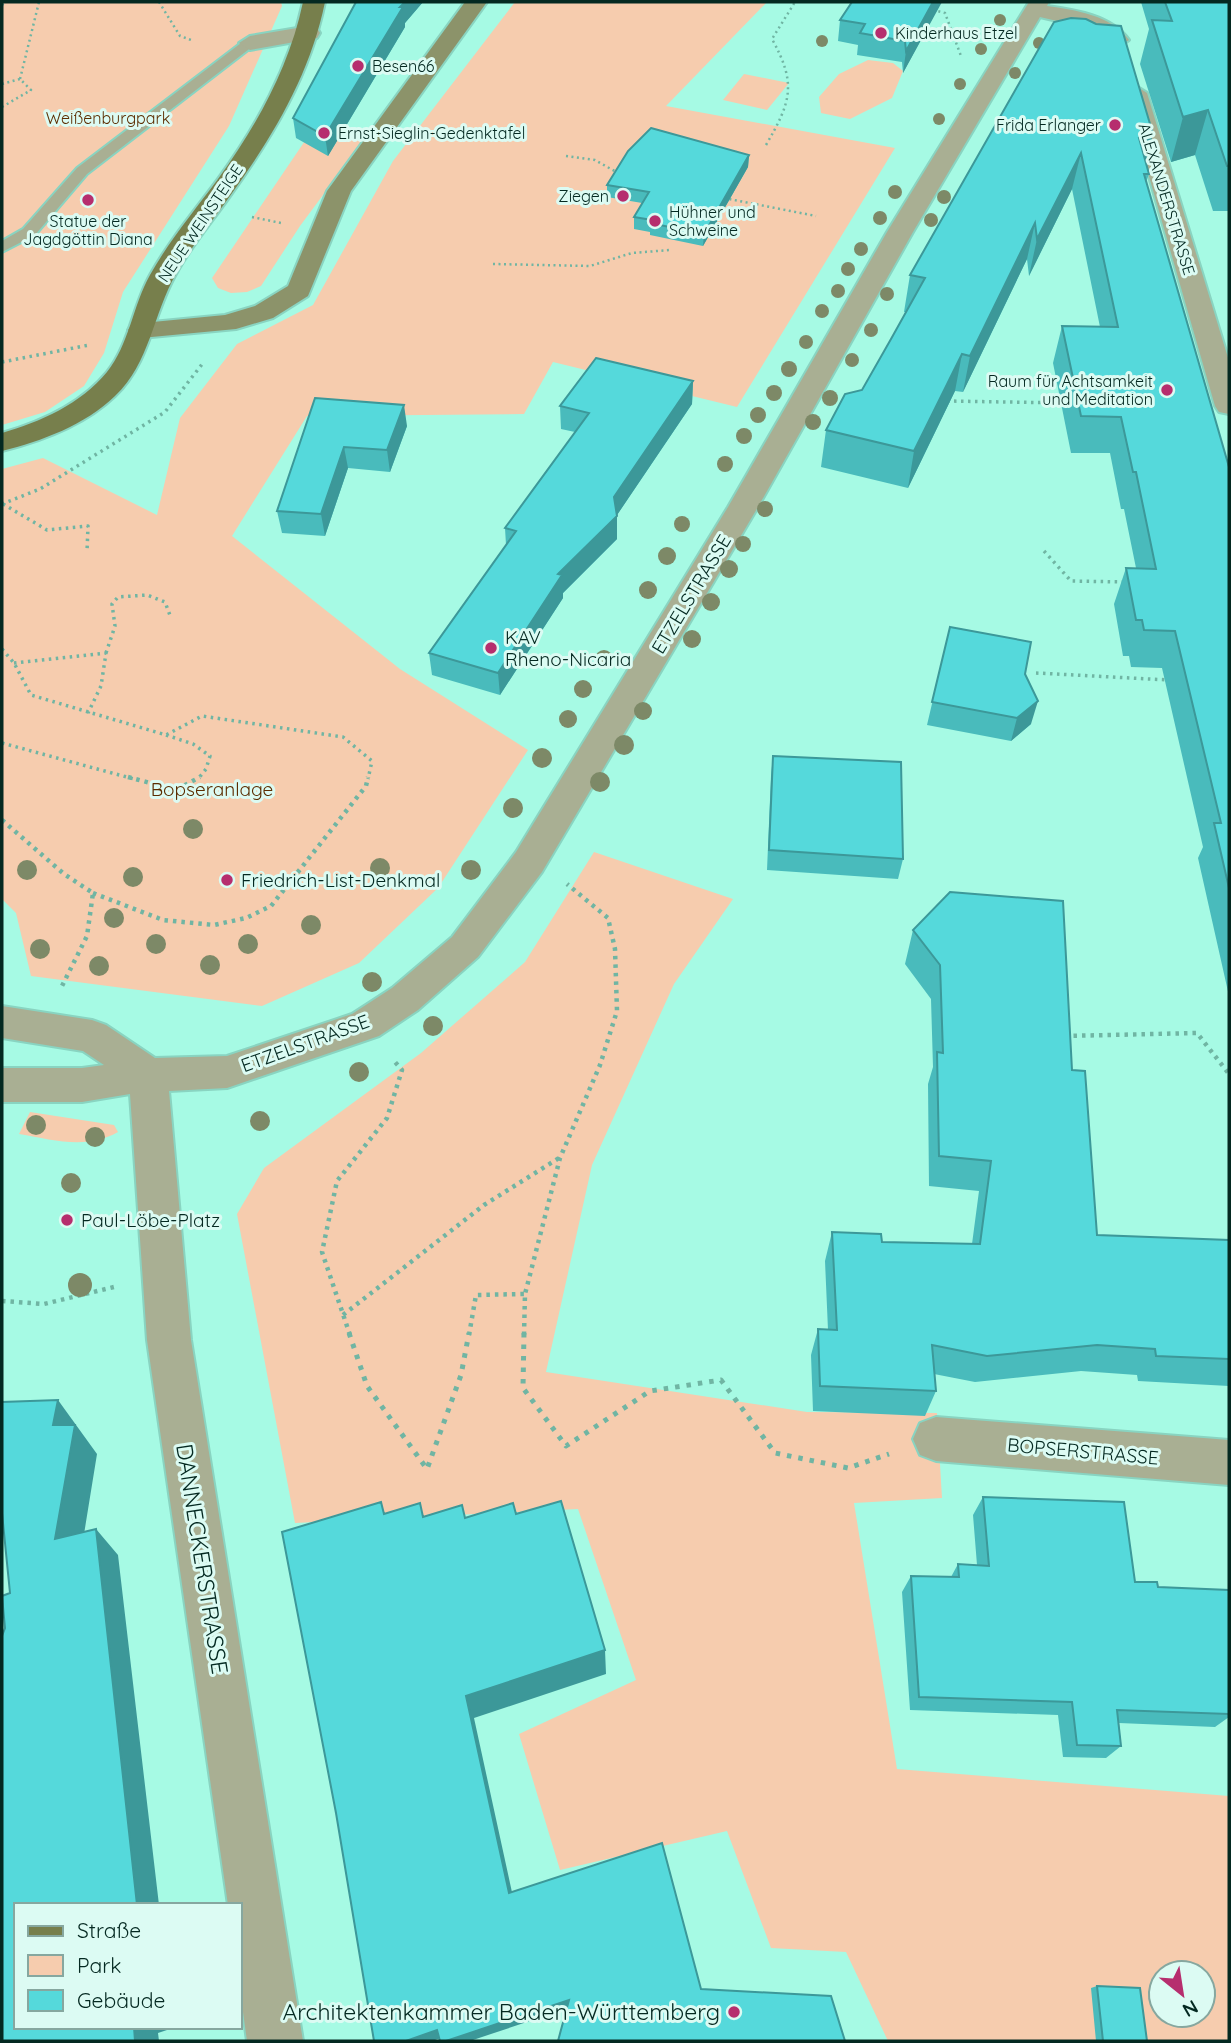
<svg xmlns="http://www.w3.org/2000/svg" width="1231" height="2043" viewBox="0 0 1231 2043" font-family="Quicksand,sans-serif">
  <style>
    .green { fill: #f6ccae; fill-rule: evenodd }
    .lines { fill: none; stroke-linecap: round; stroke-linejoin: round }
    .lane-casing { stroke: #89d4c1; stroke-width: 4 }
    .street-casing { stroke: #89d4c1; stroke-width: 4 }
    .secondary-casing { stroke: #89d4c1; stroke-width: 4 }
    .primary-casing { stroke: #89d4c1; stroke-width: 4 }
    .path-far3 { stroke: #70b5a3; stroke-width: 2.5; stroke-dasharray: 2 3.5; stroke-linecap: butt }
    .path-far2 { stroke: #70b5a3; stroke-width: 3.5; stroke-dasharray: 2.5 4.5; stroke-linecap: butt }
    .path-far1 { stroke: #70b5a3; stroke-width: 4.5; stroke-dasharray: 3.5 5; stroke-linecap: butt }
    .path { stroke: #70b5a3; stroke-width: 5; stroke-dasharray: 4.5 7; stroke-linecap: butt }
    .lane { fill: #a9af93; fill-rule: evenodd }
    .street { fill: #a9af93; fill-rule: evenodd }
    .secondary { fill: #8c936a; fill-rule: evenodd }
    .primary { fill: #777f4c; fill-rule: evenodd }
    .tree { fill: #7d8967 }
    .wall { fill: #49bbbc }
    .shaded-wall { fill: #3c9899 }
    .building { fill: #55d9db; stroke: #3c9899; stroke-width: 2 }
    .poi-dot { fill: #b62e6e; stroke: #dcfbf3; stroke-width: 2.5 }
    .labels { text-anchor: middle; stroke-width: 6; stroke-linejoin: round; paint-order: stroke }
    .far-poi-label { font-size: 16px; fill: #042921; stroke: #dcfbf3; text-anchor: start }
    .far-park-label { font-size: 16px; fill: #5c2d00; stroke: #dcfbf3 }
    .far-street-label { font-size: 16px; fill: #042921; stroke: #dcfbf3 }
    .street-label { font-size: 19px; fill: #042921; stroke: #dcfbf3 }
    .poi-label { font-size: 19px; fill: #042921; stroke: #dcfbf3; text-anchor: start }
    .park-label { font-size: 19px; fill: #5c2d00; stroke: #dcfbf3 }
    .near-street-label { font-size: 23px; fill: #042921; stroke: #dcfbf3 }
    .near-poi-label { font-size: 23px; fill: #042921; stroke: #dcfbf3; text-anchor: end }
  </style>
  <rect width="100%" height="100%" fill="#a6fae4"/>
  <path class="green" d="M 2,2 L 281,2 L 282,6 L 229,126 L 123,292 L 104,353 L 84,386 L 45,412 L 2,425 Z
    M 515,2 L 767,2 L 666,106 L 895,148 L 737,407 L 553,362 L 524,414 L 307,416 L 232,536 L 400,669 L 528,750 L 438,888 L 359,963 L 262,1006 L 31,976 L 16,913 L 2,899 L 2,469 L 43,458 L 157,515 L 180,418 L 237,344 L 313,305 L 393,161 Z
    M 868,60 L 893,63 L 903,71 L 892,98 L 850,119 L 821,113 L 819,97 L 839,74 Z
    M 744,74 L 789,83 L 767,110 L 723,100 Z
    M 313,129 L 366,137 L 300,226 L 261,286 L 247,292 L 231,293 L 218,288 L 212,278 Z
    M 594,852 L 733,899 L 674,984 L 592,1165 L 546,1372 L 807,1412 L 937,1413 L 942,1498 L 854,1503 L 897,1769 L 1229,1796 L 1229,2041 L 888,2041 L 846,1952 L 771,1948 L 727,1831 L 560,1870 L 519,1734 L 636,1680 L 578,1509 L 295,1523 L 237,1214 L 264,1168 L 421,1053 L 525,962 ZM 1161,1973 L 1203,1973 L 1203,2015 L 1161,2015 Z
    M 30,1112 L 114,1125 L 118,1132 C 86,1150 54,1140 19,1134 Z"/>
  <g class="lines">
    <defs>
      <path id="lane" d="M 245,40 L 257,43 L 87,174 L 35,235 L 2,252 L 2,241 L 23,229 L 77,168 Z"/>
      <path id="street" d="M 1029,2 L 1049,2 L 1047,6 C 1075,10 1111,15 1129,40 L 1118,47 L 1083,27 L 1040,17 L 913,232 L 758,507 L 542,872 L 478,957 L 418,1010 L 379,1036 L 227,1088 L 169,1091 L 191,1340 L 303,2041 L 247,2041 L 240,1990 L 240,1905 L 228,1905 L 147,1340 L 130,1094 L 82,1102 L 2,1102 L 2,1068 L 82,1068 L 104,1065 L 83,1051 L 2,1038 L 2,1006 L 92,1020 L 106,1025 L 155,1058 L 227,1056 L 352,1014 L 392,988 L 452,937 L 516,852 L 728,507 L 887,232 Z
        M 309,26 L 317,28 L 320,33 L 317,38 L 250,50 L 239,43 L 250,36 Z
        M 1136,86 L 1147,93 L 1229,361 L 1229,414 L 1219,412 L 1215,406 L 1125,93 Z
        M 936,1417 L 1229,1440 L 1229,1485 L 936,1461 L 920,1455 L 913,1439 L 920,1423 Z"/>
      <path id="secondary" d="M 465,2 L 487,2 L 351,191 L 308,296 L 273,318 L 236,329 L 141,338 L 132,336 L 128,330 L 132,324 L 225,315 L 255,306 L 288,286 L 327,191 Z"/>
      <path id="primary" d="M 303,2 L 325,2 C 310,75 273,136 230,196 C 212,222 191,246 176,274 C 153,314 150,363 115,396 C 85,425 42,441 2,451 L 2,433 C 40,422 81,404 107,372 C 129,345 133,305 150,275 C 169,241 195,210 218,179 C 257,125 289,68 303,2 Z"/>
    </defs>
    <use href="#lane" class="lane-casing"/>
    <use href="#street" class="street-casing"/>
    <use href="#secondary" class="secondary-casing"/>
    <use href="#primary" class="primary-casing"/>
    <path class="path-far3" d="M 159,2 L 180,36 L 194,41
      M 2,5 L 5,2
      M 933,10 L 945,13 L 961,56
      M 20,79 L 39,2
      M 2,84 L 20,79
      M 2,107 L 31,90 L 20,79
      M 766,145 C 791,102 797,84 772,39 L 795,2
      M 566,156 L 595,160 L 618,173
      M 724,198 L 816,216
      M 252,217 L 281,223
      M 493,264 L 590,266 L 632,253 L 670,250"/>
    <path class="path-far2" d="M 2,362 L 89,345
      M 947,401 L 1064,403
      M 2,504 L 40,489 L 165,412 L 203,363
      M 3,504 L 47,530 L 88,526 L 87,552
      M 1044,551 L 1071,581 L 1127,582
      M 2,649 L 14,663 L 31,695 L 166,735 L 202,716 L 343,737 L 372,761 L 368,779
      M 106,653 L 115,626 L 112,604 L 118,597 L 147,595 L 165,602 L 171,618
      M 14,663 L 106,653 L 101,686 L 88,713
      M 1036,673 L 1169,680
      M 166,735 L 193,744 L 210,756 L 206,769 L 198,779
      M 2,743 L 134,779"/>
    <path class="path-far1" d="M 128,777 L 176,790 L 200,777
      M 2,820 L 64,874 L 93,893 L 87,936 L 62,986
      M 93,893 L 163,920 L 214,925 L 246,918 L 271,906 L 366,786 L 368,777
      M 1065,1036 L 1197,1033 L 1229,1074
      M 2,1301 L 44,1304 L 114,1287
      M 343,1315 L 484,1205 L 559,1158
      M 350,1335 L 322,1252 L 337,1181 L 387,1118 L 402,1070 L 395,1062
      M 469,1335 L 476,1295 L 525,1294
      M 524,1335 L 525,1294 L 560,1158 L 600,1065 L 617,1011 L 615,949 L 608,918 L 567,884"/>
    <path class="path" d="M 349,1333 L 367,1386 L 427,1469 L 461,1375 L 469,1333
      M 524,1333 L 523,1388 L 566,1446 L 650,1391 L 721,1380 L 775,1453 L 848,1468 L 889,1454"/>
    <use href="#lane" class="lane"/>
    <use href="#street" class="street"/>
    <use href="#secondary" class="secondary"/>
    <use href="#primary" class="primary"/>
  </g>
  <g class="tree">
    <circle cx="1000" cy="20" r="6"/>
    <circle cx="822" cy="41" r="6"/>
    <circle cx="1039" cy="43" r="6"/>
    <circle cx="981" cy="49" r="6"/>
    <circle cx="1015" cy="73" r="6"/>
    <circle cx="960" cy="84" r="6"/>
    <circle cx="939" cy="119" r="6"/>
    <circle cx="895" cy="192" r="7"/>
    <circle cx="944" cy="197" r="7"/>
    <circle cx="880" cy="218" r="7"/>
    <circle cx="931" cy="220" r="7"/>
    <circle cx="861" cy="249" r="7"/>
    <circle cx="848" cy="269" r="7"/>
    <circle cx="838" cy="291" r="7"/>
    <circle cx="887" cy="294" r="7"/>
    <circle cx="822" cy="311" r="7"/>
    <circle cx="871" cy="330" r="7"/>
    <circle cx="806" cy="342" r="7"/>
    <circle cx="852" cy="360" r="7"/>
    <circle cx="789" cy="369" r="8"/>
    <circle cx="774" cy="393" r="8"/>
    <circle cx="830" cy="398" r="8"/>
    <circle cx="758" cy="415" r="8"/>
    <circle cx="813" cy="422" r="8"/>
    <circle cx="744" cy="436" r="8"/>
    <circle cx="725" cy="464" r="8"/>
    <circle cx="765" cy="509" r="8"/>
    <circle cx="682" cy="524" r="8"/>
    <circle cx="743" cy="544" r="8"/>
    <circle cx="667" cy="556" r="9"/>
    <circle cx="729" cy="569" r="9"/>
    <circle cx="648" cy="590" r="9"/>
    <circle cx="711" cy="602" r="9"/>
    <circle cx="692" cy="639" r="9"/>
    <circle cx="604" cy="659" r="9"/>
    <circle cx="583" cy="689" r="9"/>
    <circle cx="643" cy="711" r="9"/>
    <circle cx="568" cy="719" r="9"/>
    <circle cx="624" cy="745" r="10"/>
    <circle cx="542" cy="758" r="10"/>
    <circle cx="600" cy="782" r="10"/>
    <circle cx="513" cy="808" r="10"/>
    <circle cx="193" cy="829" r="10"/>
    <circle cx="380" cy="868" r="10"/>
    <circle cx="27" cy="870" r="10"/>
    <circle cx="471" cy="870" r="10"/>
    <circle cx="133" cy="877" r="10"/>
    <circle cx="114" cy="918" r="10"/>
    <circle cx="311" cy="925" r="10"/>
    <circle cx="156" cy="944" r="10"/>
    <circle cx="248" cy="944" r="10"/>
    <circle cx="40" cy="949" r="10"/>
    <circle cx="210" cy="965" r="10"/>
    <circle cx="99" cy="966" r="10"/>
    <circle cx="372" cy="982" r="10"/>
    <circle cx="433" cy="1026" r="10"/>
    <circle cx="359" cy="1072" r="10"/>
    <circle cx="260" cy="1121" r="10"/>
    <circle cx="36" cy="1125" r="10"/>
    <circle cx="95" cy="1137" r="10"/>
    <circle cx="71" cy="1183" r="10"/>
    <circle cx="80" cy="1285" r="12"/>
  </g>
  <path class="wall" d="M 356,2 L 423,2 L 405,23 L 405,27 L 328,156 L 296,138 L 293,118 Z
    M 1141,2 L 1229,2 L 1229,211 L 1213,211 L 1195,155 L 1171,162 L 1140,64 L 1149,29 Z
    M 939,6 L 903,73 L 902,62 L 857,55 L 858,45 L 838,41 L 840,20 Z
    M 1054,22 L 1146,163 L 1149,174 L 1146,182 L 1229,467 L 1229,996 L 1198,858 L 1203,847 L 1162,668 L 1131,667 L 1129,656 L 1123,656 L 1114,604 L 1126,568 L 1136,568 L 1124,509 L 1121,509 L 1110,453 L 1071,453 L 1053,363 L 1062,326 L 1100,327 L 1072,189 L 1029,276 L 1027,259 L 963,392 L 955,391 L 908,488 L 821,467 L 826,430 L 862,390 L 906,312 L 904,312 L 910,275 Z
    M 749,155 L 748,167 L 703,246 L 650,235 L 650,232 L 634,229 L 634,217 L 642,203 L 607,197 L 607,185 Z
    M 693,381 L 692,404 L 617,515 L 617,539 L 563,593 L 563,598 L 500,695 L 432,675 L 429,653 L 506,545 L 505,528 L 575,432 L 561,429 L 560,406 Z
    M 315,398 L 407,426 L 390,472 L 348,468 L 325,536 L 282,533 L 277,511 Z
    M 950,627 L 1025,674 L 1031,724 L 1011,741 L 927,725 Z
    M 773,756 L 903,859 L 898,879 L 767,870 L 771,776 Z
    M 913,930 L 1072,1070 L 1097,1235 L 1229,1240 L 1229,1386 L 1138,1381 L 1137,1375 L 1081,1371 L 975,1382 L 934,1374 L 936,1391 L 925,1416 L 813,1411 L 811,1355 L 818,1329 L 828,1330 L 825,1261 L 832,1232 L 882,1242 L 972,1244 L 979,1191 L 929,1186 L 928,1084 L 933,1067 L 931,999 L 905,964 Z
    M 983,1497 L 1135,1582 L 1158,1587 L 1229,1590 L 1229,1717 L 1215,1727 L 1119,1723 L 1121,1746 L 1106,1758 L 1063,1757 L 1058,1715 L 910,1710 L 902,1592 L 911,1576 L 951,1577 L 958,1564 L 977,1565 L 973,1515 Z
    M 1097,1986 L 1147,2041 L 1096,2041 L 1091,1988 Z"/>
  <path class="shaded-wall" d="M 405,2 L 423,2 L 405,23 L 405,27 L 328,156 L 325,136 L 400,7 Z
    M 933,2 L 942,2 L 903,73 L 906,51 Z
    M 1208,110 L 1195,155 L 1171,162 L 1183,117 Z
    M 1153,134 L 1144,170 L 1139,138 Z
    M 1081,153 L 1072,189 L 1029,276 L 1037,239 Z
    M 749,155 L 748,167 L 703,246 L 704,234 Z
    M 1035,223 L 1027,259 L 963,392 L 970,356 Z
    M 962,354 L 955,391 L 908,488 L 914,451 Z
    M 693,381 L 692,404 L 615,518 L 617,516 L 617,539 L 563,593 L 563,598 L 500,695 L 498,673 L 558,574 L 614,497 Z
    M 404,405 L 407,426 L 390,472 L 387,450 Z
    M 344,447 L 348,468 L 325,536 L 321,514 Z
    M 1038,701 L 1031,724 L 1011,741 L 1017,718 Z
    M 58,1400 L 97,1454 L 79,1565 L 55,1539 L 53,1425 Z
    M 96,1529 L 118,1555 L 159,1905 L 137,1905 Z
    M 605,1650 L 606,1674 L 474,1718 L 515,1906 L 509,1893 L 466,1696 Z
    M 569,2000 L 572,2007 L 470,2041 L 446,2041 Z
    M 134,2027 L 173,2027 L 173,2028 L 158,2033 L 159,2041 L 135,2041 Z
    M 437,2030 L 447,2036 L 432,2041 L 406,2041 Z"/>
  <path class="building" d="M 356,2 L 405,2 L 400,7 L 403,7 L 325,136 L 293,118 Z
    M 852,2 L 933,2 L 906,51 L 905,41 L 860,33 L 865,24 L 840,20 Z
    M 1165,2 L 1229,2 L 1229,166 L 1227,166 L 1208,110 L 1183,117 L 1152,20 L 1172,21 Z
    M 1071,18 L 1086,19 L 1096,24 L 1121,26 L 1153,134 L 1139,138 L 1149,174 L 1144,174 L 1229,467 L 1229,888 L 1214,823 L 1221,823 L 1175,631 L 1144,630 L 1142,620 L 1136,620 L 1126,568 L 1156,569 L 1136,472 L 1133,472 L 1121,417 L 1081,416 L 1062,326 L 1118,327 L 1081,153 L 1037,239 L 1035,223 L 970,356 L 962,354 L 914,451 L 826,430 L 845,394 L 862,390 L 891,339 L 925,278 L 910,275 L 1054,22 Z
    M 651,128 L 749,155 L 704,234 L 650,223 L 652,220 L 634,217 L 649,192 L 607,185 L 628,151 Z
    M 596,358 L 693,381 L 614,497 L 617,516 L 558,574 L 562,575 L 498,673 L 429,653 L 516,531 L 505,528 L 589,413 L 560,406 Z
    M 315,398 L 404,405 L 387,450 L 344,447 L 321,514 L 277,511 Z
    M 950,627 L 1031,642 L 1025,674 L 1038,701 L 1017,718 L 932,702 Z
    M 773,756 L 901,762 L 903,859 L 769,850 Z
    M 950,892 L 1063,901 L 1072,1070 L 1085,1071 L 1097,1235 L 1229,1240 L 1229,1359 L 1156,1356 L 1155,1349 L 1097,1345 L 987,1356 L 932,1345 L 936,1391 L 820,1386 L 818,1329 L 837,1330 L 832,1232 L 881,1234 L 882,1242 L 980,1244 L 991,1161 L 939,1156 L 937,1052 L 943,1053 L 940,965 L 913,930 Z
    M 58,1400 L 53,1425 L 75,1425 L 55,1539 L 96,1529 L 137,1905 L 16,1905 L 16,2027 L 134,2027 L 135,2041 L 2,2041 L 2,1636 L 5,1628 L 2,1596 L 10,1593 L 2,1513 L 2,1402 Z
    M 983,1497 L 1124,1502 L 1135,1582 L 1157,1582 L 1158,1587 L 1229,1590 L 1229,1714 L 1117,1710 L 1121,1746 L 1077,1745 L 1072,1702 L 919,1697 L 911,1576 L 959,1577 L 958,1564 L 989,1566 Z
    M 561,1501 L 605,1650 L 466,1696 L 509,1893 L 662,1843 L 701,1989 L 831,1996 L 845,2041 L 558,2041 L 569,2000 L 446,2041 L 440,2041 L 437,2030 L 406,2041 L 374,2041 L 336,1813 L 282,1532 L 381,1502 L 384,1514 L 420,1503 L 423,1517 L 462,1505 L 465,1518 L 513,1503 L 516,1514 Z
    M 1097,1986 L 1140,1988 L 1147,2041 L 1103,2041 Z"/>
  <g class="poi-dot">
    <circle cx="881" cy="33" r="7"/>
    <circle cx="358" cy="66" r="7"/>
    <circle cx="1115" cy="125" r="7"/>
    <circle cx="324" cy="133" r="7"/>
    <circle cx="623" cy="196" r="7"/>
    <circle cx="88" cy="200" r="7"/>
    <circle cx="655" cy="221" r="7"/>
    <circle cx="1167" cy="390" r="7"/>
    <circle cx="491" cy="648" r="7"/>
    <circle cx="227" cy="880" r="7"/>
    <circle cx="67" cy="1220" r="7"/>
    <circle cx="734" cy="2012" r="7"/>
  </g>
  <g class="labels">
    <g class="far-poi-label">
      <text x="895" y="39">Kinderhaus Etzel</text>
      <text x="372" y="72">Besen66</text>
      <text x="1101" y="131" text-anchor="end">Frida Erlanger</text>
      <text x="338" y="139">Ernst-Sieglin-Gedenktafel</text>
      <text x="609" y="202" text-anchor="end">Ziegen</text>
      <text x="669" y="218">Hühner und<tspan x="669" dy="18">Schweine</tspan></text>
      <text x="88" y="227" text-anchor="middle">Statue der<tspan x="88" dy="18">Jagdgöttin Diana</tspan></text>
      <text x="1153" y="387" text-anchor="end">Raum für Achtsamkeit<tspan x="1153" dy="18">und Meditation</tspan></text>
    </g>
    <g class="far-park-label">
      <text x="108" y="124">Weißenburgpark</text>
    </g>
    <g class="far-street-label">
      <text transform="translate(1167 199) rotate(73)" y="6">ALEXANDERSTRASSE</text>
      <text transform="translate(200 223) rotate(-56)" y="6">NEUE WEINSTEIGE</text>
    </g>
    <g class="street-label">
      <text transform="translate(691 594) rotate(-59)" y="7">ETZELSTRASSE</text>
      <text transform="translate(305 1043) rotate(-20)" y="7">ETZELSTRASSE</text>
      <text transform="translate(1083 1451) rotate(5)" y="7">BOPSERSTRASSE</text>
    </g>
    <g class="poi-label">
      <text x="505" y="644">KAV<tspan x="505" dy="22">Rheno-Nicaria</tspan></text>
      <text x="241" y="887">Friedrich-List-Denkmal</text>
      <text x="81" y="1227">Paul-Löbe-Platz</text>
    </g>
    <g class="park-label">
      <text x="212" y="796">Bopseranlage</text>
    </g>
    <g class="near-street-label">
      <text transform="translate(202 1559) rotate(81)" y="8">DANNECKERSTRASSE</text>
    </g>
    <g class="near-poi-label">
      <text x="720" y="2020">Architektenkammer Baden-Württemberg</text>
    </g>
  </g>
  <rect width="1231" height="2043" fill="none" stroke="#042921" stroke-width="7"/>
  <rect x="14" y="1903" width="228" height="126" fill="#dcfbf3" stroke="#86a79f" stroke-width="2"/>
  <rect x="28" y="1926" width="35" height="10" fill="#777f4c" stroke="#86a79f" stroke-width="2"/>
  <text x="77" y="1938" font-size="21" fill="#042921">Straße</text>
  <rect x="28" y="1955" width="35" height="21" fill="#f6ccae" stroke="#86a79f" stroke-width="2"/>
  <text x="77" y="1973" font-size="21" fill="#042921">Park</text>
  <rect x="28" y="1990" width="35" height="21" fill="#55d9db" stroke="#86a79f" stroke-width="2"/>
  <text x="77" y="2008" font-size="21" fill="#042921">Gebäude</text>
  <g transform="translate(1182 1994) rotate(150)"><circle r="33" fill="#dcfbf3" stroke="#86a79f" stroke-width="2"/>
  <path d="M0-5L12 26L0 18L-12 26Z" fill="#b62e6e"/>
  <text y="-10" font-size="19" font-weight="bold" text-anchor="middle" fill="#042921">N</text>
  </g>
</svg>
